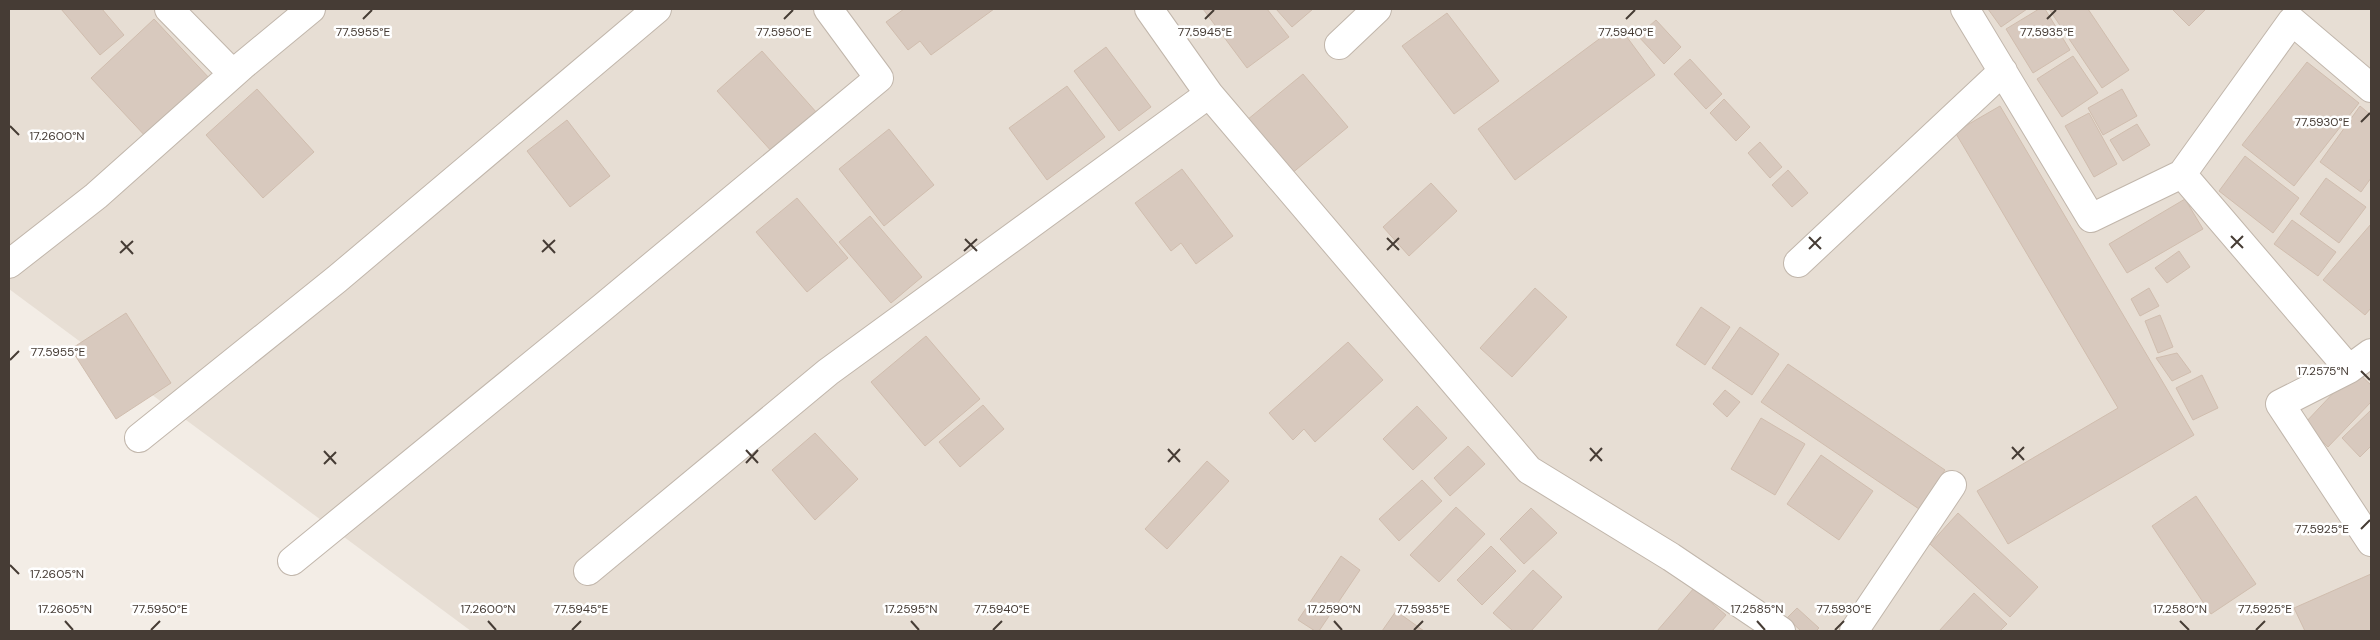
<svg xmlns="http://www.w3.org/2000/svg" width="2380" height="640" viewBox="0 0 2380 640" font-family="'DM Sans',sans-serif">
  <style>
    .residential { fill: #e7ded4 }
    .building { fill: #d8c9be; stroke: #d0bdae }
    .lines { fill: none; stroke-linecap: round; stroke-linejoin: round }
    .street-casing { stroke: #c1b6ab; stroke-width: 30 }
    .street { stroke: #fff; stroke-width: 28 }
    .ticks { fill: none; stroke: #463c35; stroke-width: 2 }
    .ticks-label { font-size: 12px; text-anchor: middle; fill: #463c35; stroke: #fff; stroke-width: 5; stroke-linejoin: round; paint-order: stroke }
  </style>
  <rect width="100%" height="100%" fill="#f3ede6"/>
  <path class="residential" d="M 9,9 L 2371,9 L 2371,631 L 471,631 L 9,289 Z"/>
  <path class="building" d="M 61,9 L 102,9 L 124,35 L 100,55 Z
    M 904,9 L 994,9 L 931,55 L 920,41 L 908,50 L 886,22 Z
    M 1203,9 L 1267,9 L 1289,37 L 1247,68 Z
    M 1276,9 L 1313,9 L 1292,27 Z
    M 1988,9 L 2027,9 L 2001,27 Z
    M 2039,9 L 2045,9 L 2070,50 L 2033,73 L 2006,29 Z
    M 2049,9 L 2088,9 L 2129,70 L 2102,88 Z
    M 2174,9 L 2206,9 L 2189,26 L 2173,10 Z
    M 1447,13 L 1499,81 L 1454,114 L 1402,46 Z
    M 154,19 L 211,80 L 148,139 L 91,78 Z
    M 1656,20 L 1681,47 L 1664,64 L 1638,36 Z
    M 1618,25 L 1655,75 L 1515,180 L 1478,129 Z
    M 1106,47 L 1151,107 L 1119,131 L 1074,71 Z
    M 762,51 L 817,113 L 773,153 L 717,91 Z
    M 2073,56 L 2098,93 L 2062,117 L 2037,79 Z
    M 1690,59 L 1722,94 L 1706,109 L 1674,74 Z
    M 2307,62 L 2359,103 L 2294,186 L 2242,145 Z
    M 1303,74 L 1348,127 L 1291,174 L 1247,120 Z
    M 1067,86 L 1105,137 L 1047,180 L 1009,128 Z
    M 257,89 L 314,152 L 263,198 L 206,135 Z
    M 2122,89 L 2137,116 L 2103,135 L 2088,108 Z
    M 1724,99 L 1750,127 L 1736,141 L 1710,113 Z
    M 2000,106 L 2194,435 L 2008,544 L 1977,491 L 2118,408 L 1955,132 Z
    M 2360,106 L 2371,115 L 2371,178 L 2361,192 L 2320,162 Z
    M 2089,113 L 2117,164 L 2094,177 L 2065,126 Z
    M 567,120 L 610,176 L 570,207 L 527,151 Z
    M 2137,124 L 2150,145 L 2123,161 L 2110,140 Z
    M 889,129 L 934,185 L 884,226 L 839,169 Z
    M 1760,142 L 1782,167 L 1770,178 L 1748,153 Z
    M 2245,156 L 2299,198 L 2273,233 L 2219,191 Z
    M 1182,169 L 1233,236 L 1196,264 L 1181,243 L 1171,251 L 1135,203 Z
    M 1788,170 L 1808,193 L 1792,207 L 1772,185 Z
    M 2326,178 L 2366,207 L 2339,243 L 2300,214 Z
    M 1431,183 L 1457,211 L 1409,256 L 1383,227 Z
    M 797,198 L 848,258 L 807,292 L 756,232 Z
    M 2185,199 L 2203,229 L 2127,273 L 2109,244 Z
    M 870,216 L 922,277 L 891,303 L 839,242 Z
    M 2292,220 L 2336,252 L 2318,276 L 2274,244 Z
    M 2371,224 L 2371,308 L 2365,315 L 2323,280 Z
    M 2179,251 L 2190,267 L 2167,283 L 2155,268 Z
    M 1535,288 L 1567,317 L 1512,377 L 1480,348 Z
    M 2149,288 L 2159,306 L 2140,316 L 2131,299 Z
    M 1701,307 L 1730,327 L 1705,365 L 1676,345 Z
    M 126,313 L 171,383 L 116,419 L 71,349 Z
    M 2160,315 L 2173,347 L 2158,353 L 2145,321 Z
    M 1740,327 L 1779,354 L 1752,395 L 1712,368 Z
    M 926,336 L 980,399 L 925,446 L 871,382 Z
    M 1348,342 L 1383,380 L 1315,442 L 1304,429 L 1293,440 L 1269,413 Z
    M 2177,353 L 2191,372 L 2172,381 L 2156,358 Z
    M 1788,364 L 1945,470 L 1919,509 L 1761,402 Z
    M 2355,370 L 2371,385 L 2371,402 L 2328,447 L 2304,424 Z
    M 2202,375 L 2218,408 L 2193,420 L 2176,388 Z
    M 1725,390 L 1740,402 L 1727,417 L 1713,404 Z
    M 983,405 L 1004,429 L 960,467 L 939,442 Z
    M 1417,406 L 1447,438 L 1413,470 L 1383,439 Z
    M 2371,410 L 2371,446 L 2360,457 L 2342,438 Z
    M 1761,418 L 1805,444 L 1775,495 L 1731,469 Z
    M 815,433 L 858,479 L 815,520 L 772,470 Z
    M 1468,446 L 1485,464 L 1450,496 L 1434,478 Z
    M 1821,455 L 1873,491 L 1839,540 L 1787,504 Z
    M 1207,461 L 1229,481 L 1167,549 L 1145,529 Z
    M 1422,480 L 1442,501 L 1399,541 L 1379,519 Z
    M 2196,496 L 2256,584 L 2211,614 L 2152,526 Z
    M 1456,507 L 1485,534 L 1439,582 L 1410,555 Z
    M 1531,508 L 1557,533 L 1524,564 L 1500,539 Z
    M 1958,513 L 2038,587 L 2010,617 L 1930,544 Z
    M 1491,546 L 1516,571 L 1482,605 L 1457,580 Z
    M 1341,556 L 1360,570 L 1319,631 L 1315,631 L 1298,620 Z
    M 1533,570 L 1562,597 L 1531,631 L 1513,631 L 1493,613 Z
    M 2371,574 L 2371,631 L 2305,631 L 2294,608 Z
    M 1694,588 L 1726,615 L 1712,631 L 1657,631 Z
    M 1974,593 L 2007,624 L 2000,631 L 1939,631 Z
    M 1797,608 L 1819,628 L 1816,631 L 1801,631 L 1787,618 Z
    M 1396,611 L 1424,631 L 1382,631 Z"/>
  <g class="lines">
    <defs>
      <path id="street" d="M 169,9 L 233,74
        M 1965,9 L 2091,218 L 2182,174 L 2292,21 L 2371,88
        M 1339,45 L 1377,9
        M 1209,94 L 1529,470 L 1671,557 L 1781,631
        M 2182,174 L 2349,369 L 2371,353
        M 1798,263 L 2003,71
        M 9,264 L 96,196 L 242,66 L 311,9
        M 2349,369 L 2280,404 L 2371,542
        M 139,438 L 337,279 L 657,9
        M 292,561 L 603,307 L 879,78 L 828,9
        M 588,571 L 828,372 L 1209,94 L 1149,9
        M 1854,631 L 1952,485"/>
    </defs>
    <use href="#street" class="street-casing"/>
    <use href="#street" class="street"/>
  </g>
  <path class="ticks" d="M 363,19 L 372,10M 784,19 L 793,10M 1205,19 L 1214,10M 1626,19 L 1635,10M 2047,19 L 2056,10M 2361,122 L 2370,113M 10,126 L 19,135M 2231,236 L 2243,248M 1809,237 L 1821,249M 1387,238 L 1399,250M 965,239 L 977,251M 543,240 L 555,253M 121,241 L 133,254M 2231,248 L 2243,236M 1809,249 L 1821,237M 1387,250 L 1399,238M 964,251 L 977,239M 542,252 L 555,240M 120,253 L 133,241M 10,360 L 19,351M 2361,371 L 2370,380M 2012,447 L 2024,460M 1590,448 L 1602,461M 1168,449 L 1180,462M 746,450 L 758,463M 324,451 L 336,464M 2012,459 L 2024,447M 1590,461 L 1602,448M 1168,462 L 1180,449M 746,463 L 758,450M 324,464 L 336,452M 2361,529 L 2370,520M 10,565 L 19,574M 65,621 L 73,630M 488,621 L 496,630M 911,621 L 919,630M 1334,621 L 1342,630M 1757,621 L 1765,630M 2180,621 L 2189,630M 151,630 L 160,621M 572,630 L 581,621M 993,630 L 1002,621M 1414,630 L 1423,621M 1835,630 L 1844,621M 2256,630 L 2265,621"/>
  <g class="ticks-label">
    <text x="363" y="36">77.5955°E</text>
    <text x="784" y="36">77.5950°E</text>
    <text x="1205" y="36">77.5945°E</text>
    <text x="1626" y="36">77.5940°E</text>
    <text x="2047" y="36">77.5935°E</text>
    <text x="2322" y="126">77.5930°E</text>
    <text x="57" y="140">17.2600°N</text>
    <text x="58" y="356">77.5955°E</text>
    <text x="2323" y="375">17.2575°N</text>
    <text x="2322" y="533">77.5925°E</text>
    <text x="57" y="578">17.2605°N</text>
    <text x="65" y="613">17.2605°N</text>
    <text x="488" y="613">17.2600°N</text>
    <text x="911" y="613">17.2595°N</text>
    <text x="1334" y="613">17.2590°N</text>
    <text x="1757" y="613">17.2585°N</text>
    <text x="2180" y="613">17.2580°N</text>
    <text x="160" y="613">77.5950°E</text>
    <text x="581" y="613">77.5945°E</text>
    <text x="1002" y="613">77.5940°E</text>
    <text x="1423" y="613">77.5935°E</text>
    <text x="1844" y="613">77.5930°E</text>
    <text x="2265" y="613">77.5925°E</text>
  </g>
  <rect width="2380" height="640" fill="none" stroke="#463c35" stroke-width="20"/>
</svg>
